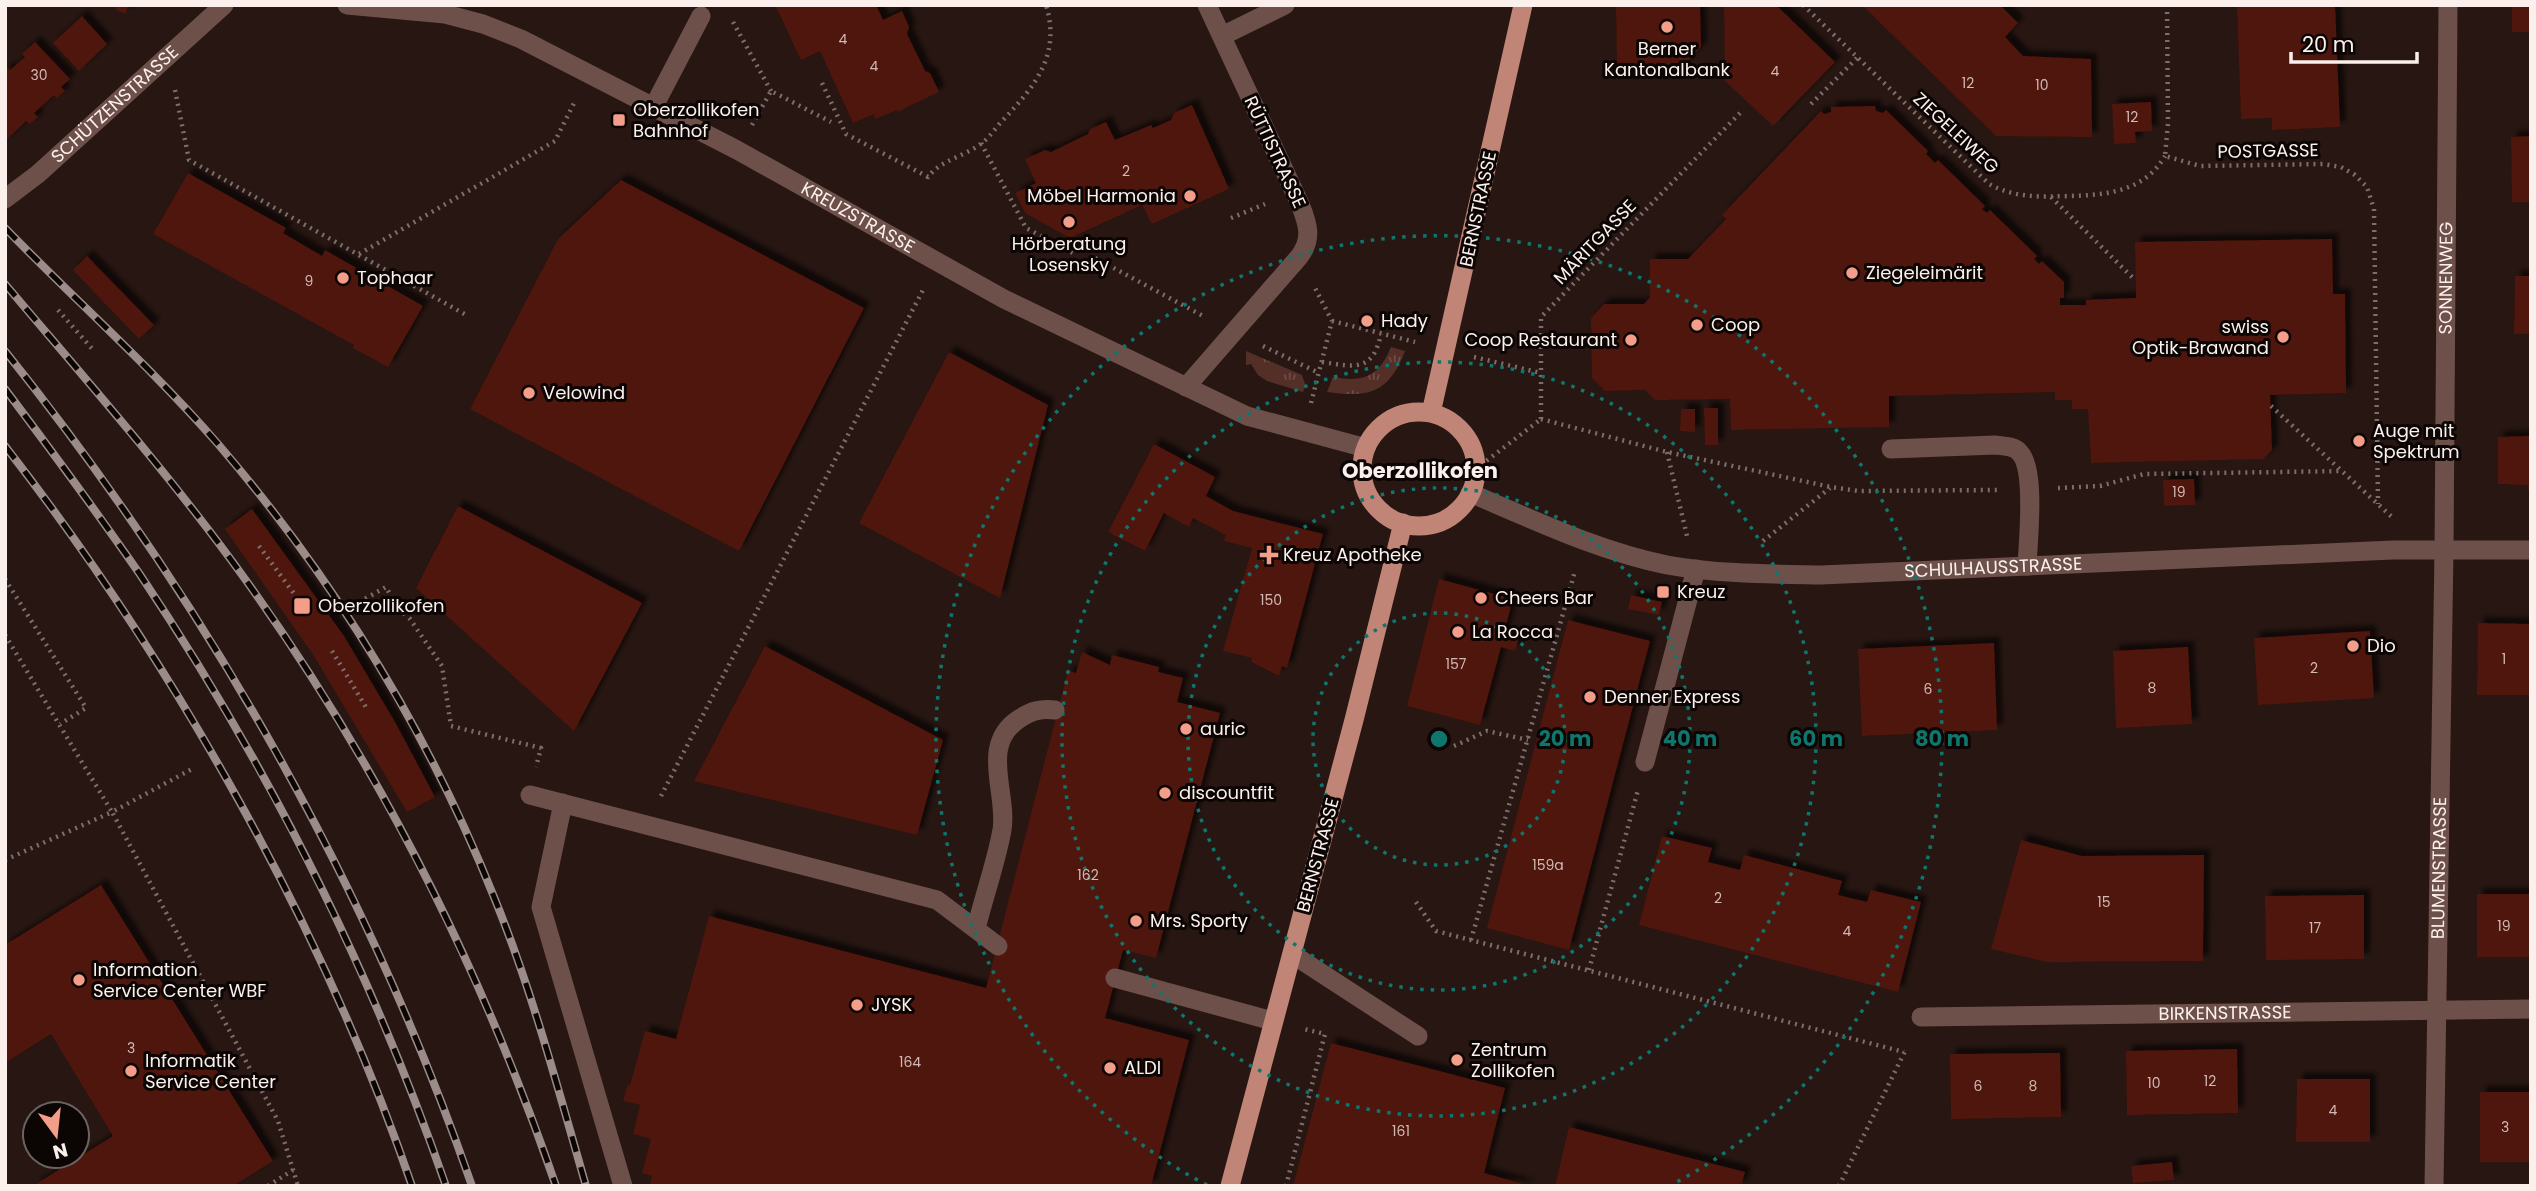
<svg xmlns="http://www.w3.org/2000/svg" width="2536" height="1191" viewBox="0 0 2536 1191" font-family="Poppins,sans-serif">
  <style>
    .grass { fill: url(#grass-tufts) }
    .building { fill: #4f150a; filter: url(#shadow) }
    .lines { fill: none; stroke-linecap: round; stroke-linejoin: round }
    .path { stroke: #7d6e6b; stroke-width: 4.5; stroke-dasharray: 2 5; stroke-linecap: butt }
    .service { stroke: #6d504a; stroke-width: 19 }
    .minor { stroke: #6d504a; stroke-width: 19 }
    .tertiary { stroke: #6d504a; stroke-width: 19 }
    .primary { stroke: #c08577; stroke-width: 19 }
    .rail-casing { stroke: #9b8c89; stroke-width: 8 }
    .rail { stroke: #0b0504; stroke-width: 5; stroke-dasharray: 16; stroke-linecap: butt }
    .ring { fill: none; stroke: #0f766e; stroke-width: 3.5; stroke-dasharray: 3.5 7 }
    .poi-dot { fill: #f49e8a; stroke: #0b0504; stroke-width: 2.5 }
    .labels { text-anchor: middle; stroke-width: 6; stroke-linejoin: round; paint-order: stroke }
    .number-label { font-size: 14px; fill: #d1b9b4 }
    .poi-label { font-size: 18px; fill: #fcf0ed; stroke: #0b0504; text-anchor: start }
    .street-label { font-size: 18px; fill: #fcf0ed; stroke: #0b0504 }
    .quarter-label { font-size: 21px; font-weight: bold; fill: #fcf0ed; stroke: #0b0504 }
    .centre { fill: #0f766e; stroke: #0b0504; stroke-width: 3.5 }
    .ring-label { font-size: 21px; text-anchor: middle; font-weight: bold; fill: #0f766e; stroke: #0b0504; stroke-width: 6; stroke-linejoin: round; paint-order: stroke }
  </style>
  <defs>
    <pattern id="grass-tufts" width="24" height="20" patternUnits="userSpaceOnUse" patternTransform="scale(1.75)"><rect width="24" height="20" fill="#542f27"/><path d="M3 7l-1-3M5 7V3M7 7l1-3M15 17l-1-3M17 17v-4M19 17l1-3" fill="none" stroke="#6e4d47"/></pattern>
    <filter id="shadow"><feDropShadow dx="6" dy="-6" stdDeviation="2" flood-color="#0009"/></filter>
  </defs>
  <rect width="100%" height="100%" fill="#271612"/>
  <path class="grass" d="M 1391,347 L 1405,351 C 1389,393 1369,398 1327,392 L 1333,377 C 1364,383 1379,376 1391,347 Z
    M 1246,351 L 1302,375 L 1305,384 L 1303,392 L 1267,381 L 1258,375 L 1251,364 L 1246,365 Z"/>
  <path class="building" d="M 117,5 L 128,5 L 126,14 L 116,10 Z
    M 775,5 L 876,5 L 883,20 L 902,11 L 909,27 L 907,34 L 925,71 L 930,73 L 939,92 L 897,112 L 897,110 L 875,119 L 874,114 L 853,123 L 820,51 L 801,60 Z
    M 1616,5 L 1700,5 L 1701,47 L 1680,70 L 1617,71 Z
    M 1724,5 L 1776,5 L 1835,62 L 1773,126 L 1725,81 Z
    M 1862,5 L 2000,5 L 2018,23 L 2005,37 L 2023,56 L 2091,59 L 2092,137 L 1996,136 Z
    M 2237,5 L 2335,5 L 2340,127 L 2272,130 L 2272,118 L 2241,119 Z
    M 2512,5 L 2531,5 L 2531,32 L 2512,32 Z
    M 82,16 L 107,44 L 79,71 L 53,43 Z
    M 35,42 L 70,79 L 61,87 L 65,91 L 57,98 L 54,95 L 34,113 L 38,117 L 30,124 L 26,121 L 5,141 L 5,70 L 8,68 L 10,70 L 25,57 L 22,54 Z
    M 2151,102 L 2152,131 L 2135,132 L 2136,143 L 2114,144 L 2112,104 Z
    M 1192,105 L 1229,189 L 1152,224 L 1142,205 L 1070,238 L 1025,213 L 1015,193 L 1036,183 L 1025,159 L 1045,150 L 1051,152 L 1088,134 L 1090,129 L 1106,122 L 1115,140 L 1151,125 L 1153,128 L 1171,120 L 1174,113 Z
    M 1875,106 L 1876,111 L 1883,113 L 1886,110 L 1928,151 L 1926,154 L 1935,163 L 1938,160 L 1985,206 L 1982,209 L 1987,213 L 1990,210 L 2037,256 L 2034,259 L 2039,264 L 2042,261 L 2064,282 L 2064,298 L 2060,298 L 2060,305 L 2086,305 L 2086,300 L 2136,298 L 2135,242 L 2332,239 L 2333,294 L 2345,294 L 2346,393 L 2270,395 L 2272,450 L 2263,459 L 2091,463 L 2088,409 L 2072,409 L 2072,400 L 2055,400 L 2055,392 L 1889,396 L 1889,427 L 1731,430 L 1730,399 L 1655,400 L 1645,390 L 1605,391 L 1592,378 L 1591,318 L 1604,304 L 1644,304 L 1650,297 L 1650,259 L 1688,259 L 1726,219 L 1722,215 L 1821,111 L 1824,114 L 1831,112 L 1831,107 Z
    M 2531,136 L 2531,202 L 2512,202 L 2511,137 Z
    M 188,173 L 286,228 L 283,233 L 322,256 L 325,250 L 423,306 L 388,367 L 353,348 L 354,345 L 153,234 Z
    M 621,180 L 864,308 L 739,551 L 470,409 L 558,239 Z
    M 87,256 L 154,325 L 139,339 L 73,270 Z
    M 2515,276 L 2531,276 L 2531,334 L 2514,334 Z
    M 949,352 L 1048,405 L 1000,598 L 859,523 Z
    M 1704,408 L 1718,408 L 1718,445 L 1705,445 Z
    M 1681,409 L 1695,409 L 1695,432 L 1680,431 Z
    M 2531,436 L 2531,490 L 2528,490 L 2528,485 L 2498,484 L 2498,437 Z
    M 1154,444 L 1215,477 L 1206,496 L 1233,511 L 1323,534 L 1287,668 L 1282,666 L 1279,676 L 1251,662 L 1252,658 L 1223,651 L 1252,548 L 1224,541 L 1226,535 L 1193,518 L 1189,527 L 1164,513 L 1145,551 L 1108,532 Z
    M 2194,479 L 2195,505 L 2164,506 L 2163,480 Z
    M 458,506 L 642,603 L 574,731 L 416,588 Z
    M 252,509 L 344,636 L 395,722 L 435,797 L 407,812 L 314,656 L 225,529 Z
    M 1439,579 L 1513,599 L 1504,633 L 1519,637 L 1515,651 L 1501,647 L 1480,725 L 1407,706 Z
    M 1631,595 L 1662,602 L 1659,615 L 1628,609 Z
    M 1568,620 L 1650,641 L 1569,950 L 1487,928 Z
    M 2478,623 L 2531,624 L 2531,695 L 2477,695 Z
    M 2370,631 L 2374,698 L 2258,705 L 2254,638 Z
    M 1994,643 L 1997,730 L 1862,736 L 1858,649 Z
    M 765,646 L 943,740 L 917,835 L 694,781 Z
    M 2188,647 L 2192,724 L 2116,728 L 2113,651 Z
    M 1082,652 L 1110,665 L 1112,655 L 1159,667 L 1158,672 L 1183,678 L 1177,702 L 1220,713 L 1156,958 L 1123,950 L 1105,1018 L 1189,1040 L 1151,1186 L 650,1186 L 652,1176 L 642,1173 L 651,1139 L 633,1134 L 640,1105 L 623,1101 L 628,1084 L 630,1085 L 645,1031 L 676,1039 L 709,916 L 986,988 L 1068,671 L 1076,673 Z
    M 1662,836 L 1712,848 L 1708,862 L 1740,870 L 1744,855 L 1842,881 L 1838,895 L 1867,902 L 1871,890 L 1921,902 L 1898,992 L 1639,925 Z
    M 2021,840 L 2082,856 L 2204,855 L 2203,961 L 2047,962 L 1991,949 Z
    M 101,885 L 273,1161 L 233,1186 L 33,1186 L 113,1136 L 51,1034 L 5,1063 L 5,945 Z
    M 2477,894 L 2531,894 L 2531,957 L 2477,957 Z
    M 2364,895 L 2364,959 L 2266,960 L 2265,896 Z
    M 1331,1043 L 1505,1088 L 1484,1173 L 1531,1186 L 1293,1186 Z
    M 2237,1049 L 2238,1113 L 2127,1115 L 2126,1051 Z
    M 2060,1053 L 2061,1117 L 1951,1119 L 1950,1054 Z
    M 2297,1079 L 2370,1079 L 2370,1142 L 2296,1142 Z
    M 2480,1092 L 2531,1092 L 2531,1162 L 2480,1162 Z
    M 1569,1127 L 1745,1172 L 1741,1186 L 1555,1186 Z
    M 2172,1162 L 2174,1180 L 2133,1183 L 2131,1166 Z"/>
  <g class="lines">
    <path class="path" d="M 1803,5 L 1989,184 C 2015,198 2039,197 2069,196 C 2106,195 2144,192 2165,156
      M 2167,5 L 2168,123 L 2165,156 L 2200,166 L 2323,164 L 2341,167 L 2355,175 L 2367,187 L 2374,209 L 2378,504
      M 733,22 L 771,91
      M 822,83 L 846,134 L 928,177 C 942,159 964,157 982,143 C 990,137 996,127 1004,119 C 1036,85 1061,54 1046,5
      M 175,90 L 189,160 L 468,316
      M 1811,104 L 1857,58
      M 752,125 L 771,91 L 831,122
      M 981,143 L 1026,228 L 1073,253
      M 2051,197 L 2135,280
      M 1231,218 L 1265,204
      M 359,254 L 555,141 L 575,101
      M 1095,258 L 1205,317
      M 58,310 L 94,351
      M 1332,321 L 1415,342
      M 1263,346 L 1319,373
      M 1474,357 L 1541,373
      M 1322,362 C 1355,367 1373,372 1381,334
      M 1311,403 L 1332,321 L 1314,286
      M 2271,406 L 2393,518
      M 1541,419 L 1667,452 L 1831,487 L 1859,491 L 1997,490
      M 1541,419 L 1541,317 L 1740,113
      M 1667,452 L 1687,536
      M 1481,465 L 1541,419
      M 2058,488 L 2100,486 L 2144,474 L 2343,471
      M 1763,541 L 1830,488
      M 259,546 L 298,599
      M 5,579 L 86,708 L 60,724
      M 359,602 L 386,587 L 397,607 L 410,619 L 442,666 L 451,726 L 541,748 L 536,767
      M 5,635 L 112,812 L 192,769
      M 332,651 L 367,709
      M 1454,746 L 1487,731 L 1528,740
      M 661,796 L 924,288
      M 5,860 L 112,812 L 278,1121 L 298,1186
      M 1416,902 L 1436,931 L 1904,1052
      M 1471,940 L 1575,571
      M 1589,970 L 1638,790
      M 268,1186 L 293,1170
      M 1286,1186 L 1325,1034 L 1304,1029
      M 1839,1186 L 1905,1051"/>
    <path class="service" d="M 1222,36 L 1285,5
      M 654,106 L 701,16
      M 1891,449 L 1995,445 C 2003,446 2015,446 2020,453 C 2036,470 2028,542 2027,566
      M 1645,762 L 1696,569
      M 530,795 L 937,900 L 998,946
      M 563,803 L 541,907 L 623,1186
      M 976,929 C 984,896 996,863 1002,830 C 1008,793 979,745 1019,719 C 1031,711 1041,708 1055,710
      M 1292,954 L 1418,1036
      M 1115,978 L 1273,1021"/>
    <g class="minor">
      <path id="s1" d="M 347,5 L 445,14 L 483,24 L 521,39 L 737,150 L 1004,299 L 1247,416 L 1366,448"/>
      <path id="s2" d="M 5,199 L 38,174 L 224,5"/>
      <path d="M 1186,387 L 1299,257 C 1313,239 1308,224 1300,204 L 1207,5"/>
      <path id="s3" d="M 1921,1017 L 2531,1009"/>
      <path id="s4" d="M 2434,1186 L 2444,550 L 2448,5"/>
    </g>
    <path class="tertiary" id="s5" d="M 1470,493 C 1534,520 1598,551 1667,565 C 1717,574 1770,574 1821,575 L 2393,550 L 2531,550"/>
    <path class="primary" d="M1362 469a57 57 0 1 1 114 0a57 57 0 1 1-114 0Z
      M 1431,413 L 1523,5
      M 1230,1186 L 1354,720 L 1403,523"/>
    <defs>
      <path id="rail" d="M 5,228 C 76,301 152,368 218,444 C 334,579 428,732 494,897 C 532,990 558,1089 586,1186
        M 5,284 C 87,381 171,476 245,579 C 378,764 482,970 556,1186
        M 5,351 C 205,601 367,883 472,1186
        M 5,389 C 51,450 96,511 139,573 C 266,762 371,970 446,1186
        M 5,446 C 173,662 323,926 412,1186"/>
    </defs>
    <use href="#rail" class="rail-casing"/>
    <use href="#rail" class="rail"/>
  </g>
  <g class="ring">
    <circle cx="1439" cy="739" r="126"/>
    <circle cx="1439" cy="739" r="251"/>
    <circle cx="1439" cy="739" r="377"/>
    <path d="M1207 1185A503 503 0 1 1 1671 1185"/>
  </g>
  <g class="poi-dot">
    <circle cx="1667" cy="27" r="7"/>
    <rect x="612" y="113" width="14" height="14" rx="3.5"/>
    <circle cx="1190" cy="196" r="7"/>
    <circle cx="1069" cy="222" r="7"/>
    <circle cx="1852" cy="273" r="7"/>
    <circle cx="343" cy="278" r="7"/>
    <circle cx="1367" cy="321" r="7"/>
    <circle cx="1697" cy="325" r="7"/>
    <circle cx="2283" cy="337" r="7"/>
    <circle cx="1631" cy="340" r="7"/>
    <circle cx="529" cy="393" r="7"/>
    <circle cx="2359" cy="441" r="7"/>
    <path d="M1265.5 544.5h7v7h7v7h-7v7h-7v-7h-7v-7h7z"/>
    <rect x="1656" y="585" width="14" height="14" rx="3.5"/>
    <circle cx="1481" cy="598" r="7"/>
    <rect x="293" y="597" width="18" height="18" rx="3.5"/>
    <circle cx="1458" cy="632" r="7"/>
    <circle cx="2353" cy="646" r="7"/>
    <circle cx="1590" cy="697" r="7"/>
    <circle cx="1186" cy="729" r="7"/>
    <circle cx="1165" cy="793" r="7"/>
    <circle cx="1136" cy="921" r="7"/>
    <circle cx="79" cy="980" r="7"/>
    <circle cx="857" cy="1005" r="7"/>
    <circle cx="1457" cy="1060" r="7"/>
    <circle cx="1110" cy="1068" r="7"/>
    <circle cx="131" cy="1071" r="7"/>
  </g>
  <g class="labels">
    <g class="number-label">
      <text x="843" y="44">4</text>
      <text x="874" y="71">4</text>
      <text x="1775" y="76">4</text>
      <text x="39" y="80">30</text>
      <text x="1968" y="88">12</text>
      <text x="2042" y="90">10</text>
      <text x="2132" y="122">12</text>
      <text x="1126" y="176">2</text>
      <text x="309" y="286">9</text>
      <text x="2179" y="497">19</text>
      <text x="1271" y="605">150</text>
      <text x="2504" y="664">1</text>
      <text x="1456" y="669">157</text>
      <text x="2314" y="673">2</text>
      <text x="2152" y="693">8</text>
      <text x="1928" y="694">6</text>
      <text x="1548" y="870">159a</text>
      <text x="1088" y="880">162</text>
      <text x="1718" y="903">2</text>
      <text x="2104" y="907">15</text>
      <text x="2504" y="931">19</text>
      <text x="2315" y="933">17</text>
      <text x="1847" y="936">4</text>
      <text x="131" y="1053">3</text>
      <text x="910" y="1067">164</text>
      <text x="2210" y="1086">12</text>
      <text x="2154" y="1088">10</text>
      <text x="1978" y="1091">6</text>
      <text x="2033" y="1091">8</text>
      <text x="2333" y="1115">4</text>
      <text x="2505" y="1132">3</text>
      <text x="1401" y="1136">161</text>
    </g>
    <g class="poi-label">
      <text x="1667" y="55" text-anchor="middle">Berner<tspan x="1667" dy="21">Kantonalbank</tspan></text>
      <text x="633" y="116">Oberzollikofen<tspan x="633" dy="21">Bahnhof</tspan></text>
      <text x="1176" y="202" text-anchor="end">Möbel Harmonia</text>
      <text x="1069" y="250" text-anchor="middle">Hörberatung<tspan x="1069" dy="21">Losensky</tspan></text>
      <text x="1866" y="279">Ziegeleimärit</text>
      <text x="357" y="284">Tophaar</text>
      <text x="1381" y="327">Hady</text>
      <text x="1711" y="331">Coop</text>
      <text x="2269" y="333" text-anchor="end">swiss<tspan x="2269" dy="21">Optik-Brawand</tspan></text>
      <text x="1617" y="346" text-anchor="end">Coop Restaurant</text>
      <text x="543" y="399">Velowind</text>
      <text x="2373" y="437">Auge mit<tspan x="2373" dy="21">Spektrum</tspan></text>
      <text x="1283" y="561">Kreuz Apotheke</text>
      <text x="1677" y="598">Kreuz</text>
      <text x="1495" y="604">Cheers Bar</text>
      <text x="318" y="612">Oberzollikofen</text>
      <text x="1472" y="638">La Rocca</text>
      <text x="2367" y="652">Dio</text>
      <text x="1604" y="703">Denner Express</text>
      <text x="1200" y="735">auric</text>
      <text x="1179" y="799">discountfit</text>
      <text x="1150" y="927">Mrs. Sporty</text>
      <text x="93" y="976">Information<tspan x="93" dy="21">Service Center WBF</tspan></text>
      <text x="871" y="1011">JYSK</text>
      <text x="1471" y="1056">Zentrum<tspan x="1471" dy="21">Zollikofen</tspan></text>
      <text x="145" y="1067">Informatik<tspan x="145" dy="21">Service Center</tspan></text>
      <text x="1124" y="1074">ALDI</text>
    </g>
    <g class="street-label">
      <text dy="6" stroke="none"><textPath href="#s2" startOffset="145">SCHÜTZENSTRASSE</textPath></text>
      <text transform="translate(1956 133) rotate(43)" y="6">ZIEGELEIWEG</text>
      <text transform="translate(2268 151) rotate(-1)" y="6">POSTGASSE</text>
      <text transform="translate(1275 152) rotate(65)" y="6">RÜTTISTRASSE</text>
      <text transform="translate(1478 209) rotate(-78)" y="6">BERNSTRASSE</text>
      <text dy="6" stroke="none"><textPath href="#s1" startOffset="560">KREUZSTRASSE</textPath></text>
      <text transform="translate(1595 242) rotate(-46)" y="6">MÄRITGASSE</text>
      <text dy="6" stroke="none"><textPath href="#s4" startOffset="908">SONNENWEG</textPath></text>
      <text dy="6" stroke="none"><textPath href="#s5" startOffset="537">SCHULHAUSSTRASSE</textPath></text>
      <text transform="translate(1318 855) rotate(-75)" y="6">BERNSTRASSE</text>
      <text dy="6" stroke="none"><textPath href="#s4" startOffset="318">BLUMENSTRASSE</textPath></text>
      <text dy="6" stroke="none"><textPath href="#s3" startOffset="304">BIRKENSTRASSE</textPath></text>
    </g>
    <g class="quarter-label">
      <text x="1420" y="478">Oberzollikofen</text>
    </g>
  </g>
  <circle cx="1439" cy="739" r="10" class="centre"/>
  <g class="ring-label">
    <text x="1565" y="746">20 m</text>
    <text x="1690" y="746">40 m</text>
    <text x="1816" y="746">60 m</text>
    <text x="1942" y="746">80 m</text>
  </g>
  <rect width="2536" height="1191" fill="none" stroke="#fcf0ed" stroke-width="14"/>
  <g transform="translate(56 1135) rotate(165)"><circle r="33" fill="#0b0504" stroke="#6b6361" stroke-width="2"/>
  <path d="M0-5L12 26L0 18L-12 26Z" fill="#f49e8a"/>
  <text y="-10" font-size="19" font-weight="bold" text-anchor="middle" fill="#fcf0ed">N</text>
  </g>
  <path d="M2291 52v10h126v-10" fill="none" stroke="#fcf0ed" stroke-width="3.5"/>
  <text x="2302" y="52" font-size="21" fill="#fcf0ed" stroke="#0b0504" stroke-width="5" paint-order="stroke">20 m</text>
</svg>
